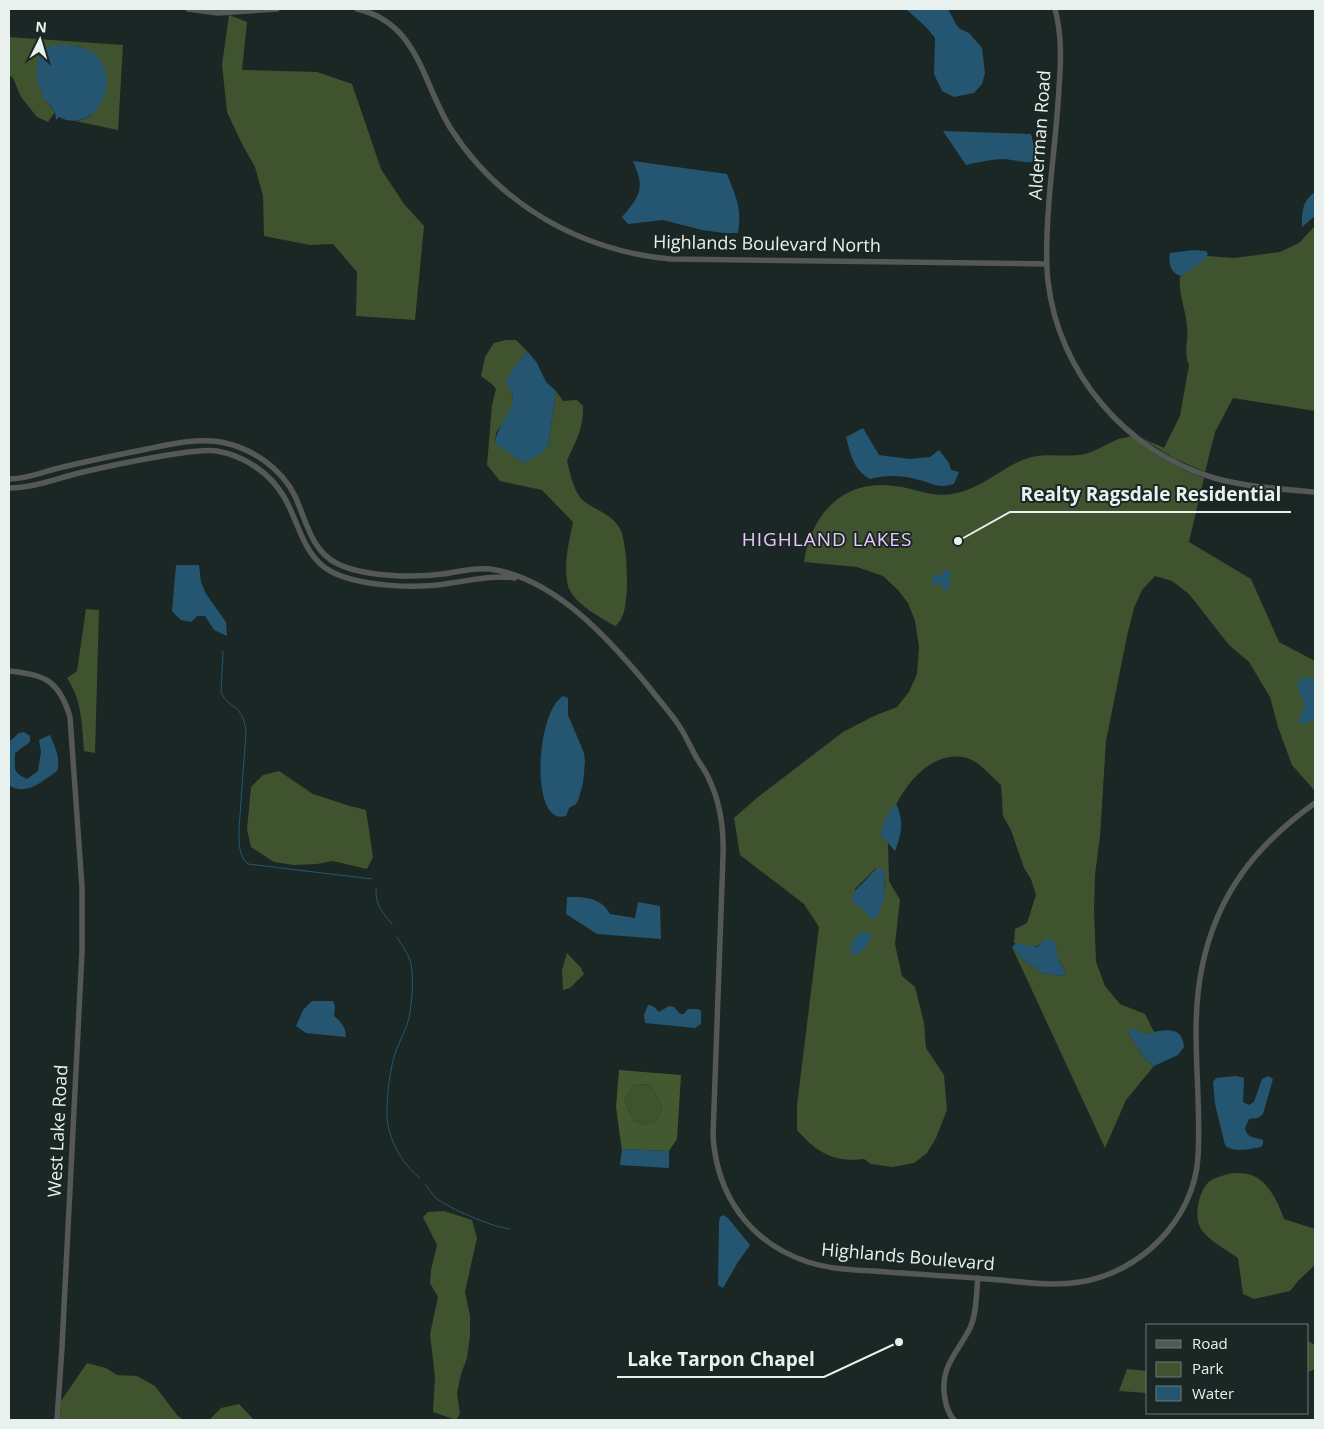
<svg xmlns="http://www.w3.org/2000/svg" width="1324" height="1429" viewBox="0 0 1324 1429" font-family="'Open Sans',sans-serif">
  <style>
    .green { fill: #40532f; fill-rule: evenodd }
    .forest { fill: #43592f; fill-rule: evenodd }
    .water { fill: #255671 }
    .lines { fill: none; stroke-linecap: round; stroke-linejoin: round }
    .stream { stroke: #255671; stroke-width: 1 }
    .minor { stroke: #545956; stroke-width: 5.5 }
    .labels { text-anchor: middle; stroke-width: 4; stroke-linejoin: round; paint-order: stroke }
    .street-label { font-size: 18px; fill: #e9f1ef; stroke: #1b2725 }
    .neighbourhood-label { font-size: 19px; letter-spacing: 1px; fill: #eac8fc; stroke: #1b2725 }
    .leader { fill: none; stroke: #e9f1ef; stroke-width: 2 }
    .callout-dot { fill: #e9f1ef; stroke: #1b2725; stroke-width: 2 }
    .callout-label { font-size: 19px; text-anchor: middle; font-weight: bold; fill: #e9f1ef; stroke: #1b2725; stroke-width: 4; stroke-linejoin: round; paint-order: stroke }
  </style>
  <rect width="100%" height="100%" fill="#1b2725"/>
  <path class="green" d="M 229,15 L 247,22 L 242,70 L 317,72 L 352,84 L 381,169 L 404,204 L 424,226 L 415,320 L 356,316 L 357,272 L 333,244 L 310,245 L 264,236 L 263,196 L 255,167 L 242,144 L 227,112 L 222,65 Z
    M 9,37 L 123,45 L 118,130 L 75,121 C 85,121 94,114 98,105 L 93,53 C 83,46 72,45 60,46 C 49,46 43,49 40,60 C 34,80 42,97 55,112 L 48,122 L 37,117 L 21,97 L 13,78 L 9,75 Z
    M 1315,226 L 1315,411 L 1233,398 L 1215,432 L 1205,472 L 1173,458 L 1142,438 L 1164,448 L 1180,416 L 1189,365 C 1183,352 1189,340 1187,327 C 1186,309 1178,294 1180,277 L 1207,256 L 1234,258 L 1280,252 L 1299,243 Z
    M 506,340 L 516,340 L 528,352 L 520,359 L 511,389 L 513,401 L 511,411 L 496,433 L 495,442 L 523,463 L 548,447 L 556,391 L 563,401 L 577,400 L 583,406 C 583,432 576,439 567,461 C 570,473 573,488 580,497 C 588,508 610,512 619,527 C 628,541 630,601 622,617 C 621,620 618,624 615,626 C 601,618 573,603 568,586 C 563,565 569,542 573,522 L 542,490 L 500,481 L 487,465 L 492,405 L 496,389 L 493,385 L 481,376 L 485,357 L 494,343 Z
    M 1131,436 C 1153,455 1177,468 1204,478 L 1189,542 L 1251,579 L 1279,642 L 1315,661 L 1315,791 L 1292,765 L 1278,727 L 1270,697 L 1249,662 L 1229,645 L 1189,594 L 1172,581 L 1155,576 L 1142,590 L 1134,608 L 1127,636 L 1106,741 L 1100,836 L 1095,875 L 1094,911 L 1096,962 L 1105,986 L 1120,1004 L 1145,1014 L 1154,1032 L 1146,1034 L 1136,1030 L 1128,1033 L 1146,1060 L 1154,1066 L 1126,1100 L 1105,1148 L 1012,947 L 1023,960 L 1036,968 L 1040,973 L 1063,976 L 1065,970 C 1058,961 1056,956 1056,945 L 1044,940 C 1034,952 1028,945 1014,943 L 1015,929 L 1027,923 L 1036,895 L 1031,879 L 1024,868 L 1011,830 L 1003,816 L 1001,785 C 992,777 982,765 972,760 C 964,756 958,756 949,757 C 912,765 896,804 881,835 L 888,843 L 889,881 L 900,900 L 895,944 L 902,976 L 915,987 L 924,1023 L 926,1048 L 944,1075 L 947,1110 L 936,1138 L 927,1153 L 914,1163 L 893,1167 L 871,1164 L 864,1159 C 834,1163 816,1152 797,1130 L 797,1105 L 819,927 L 804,904 L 740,855 L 734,818 L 758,797 L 843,732 L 874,716 L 897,707 L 909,692 L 917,674 L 919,647 L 915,621 L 908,603 L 898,590 L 883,576 L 857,567 L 804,562 C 811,514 843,479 894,486 C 917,488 932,499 957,493 C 984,487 1003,466 1028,458 C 1047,452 1066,458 1085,454 C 1096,451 1105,445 1116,440 C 1120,438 1126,438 1131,436 ZM 875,869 L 885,873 C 884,899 886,898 869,917 L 855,889 Z
    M 86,609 L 99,610 L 95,753 L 84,751 C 82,725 82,700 67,678 L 77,671 Z
    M 279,771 L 313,794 L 350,806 L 366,810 L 373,857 L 367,869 L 333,861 L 317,864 L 293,865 L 274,862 L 251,847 L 247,830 L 251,787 L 263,775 Z
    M 567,953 L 581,968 L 584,974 L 570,988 L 563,990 L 562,970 Z
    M 651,1084 L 662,1108 L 657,1123 L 646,1125 L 634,1121 L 624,1100 L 633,1085 Z
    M 1232,1173 C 1237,1173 1243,1173 1248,1174 C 1268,1179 1278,1202 1284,1219 L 1315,1229 L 1315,1265 L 1299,1280 L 1290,1291 L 1254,1299 L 1243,1294 L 1238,1258 C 1227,1250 1208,1240 1201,1229 C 1193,1217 1199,1189 1210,1181 C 1216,1177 1226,1175 1232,1173 Z
    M 444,1211 L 472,1220 L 477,1238 L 465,1292 L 470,1316 L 470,1336 L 467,1358 L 461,1374 L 457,1393 L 460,1414 L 456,1420 L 433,1412 L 435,1377 L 430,1334 L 438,1297 L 430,1283 L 431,1270 L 437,1245 L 423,1217 L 428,1212 Z
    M 1308,1341 L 1315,1345 L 1315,1369 L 1308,1372 Z
    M 87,1363 L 106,1368 L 117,1375 L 137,1376 L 155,1386 L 177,1415 L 183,1420 L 60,1420 L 61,1401 Z
    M 1127,1369 L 1148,1371 L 1147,1393 L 1119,1391 Z
    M 239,1404 L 254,1420 L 206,1420 L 209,1420 L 221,1408 Z"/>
  <path class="forest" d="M 619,1070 L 681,1075 L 677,1139 L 669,1151 L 622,1149 L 622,1151 L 616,1107 ZM 651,1084 L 662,1108 L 657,1122 L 646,1125 L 634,1121 L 624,1100 L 633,1085 Z"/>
  <path class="water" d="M 906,9 L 948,9 L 956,24 L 960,29 L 969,33 L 982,48 L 985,73 L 982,84 L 974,93 L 954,97 L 942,91 L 934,74 L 935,38 L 926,27 Z
    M 67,45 C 73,46 80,46 86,49 C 129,67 98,138 59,117 L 56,120 L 55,112 L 46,100 L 41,98 L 43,94 C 35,80 33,59 46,48 C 51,44 61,45 67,45 Z
    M 943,131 L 1031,134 L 1036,155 L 1033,162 C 1023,163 1015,160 1005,159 C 992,159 979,162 966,165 Z
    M 633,161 L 727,174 C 736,198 742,206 738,233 L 724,233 L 702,230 L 663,220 L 628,224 L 622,217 C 641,195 645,188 633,161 Z
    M 1315,192 L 1315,216 L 1302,227 C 1302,212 1302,201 1315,192 Z
    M 1194,250 L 1206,251 L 1208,254 L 1205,259 L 1182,276 C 1171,275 1168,263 1170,253 Z
    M 528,352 L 537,363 L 546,382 L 556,391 L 548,447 L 538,456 L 523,463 L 495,443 C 497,420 526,405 505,382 L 520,359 Z
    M 863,428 L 879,455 L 909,459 L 930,457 L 939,450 L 949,463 L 951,470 L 959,472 L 954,484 C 935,489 934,483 916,479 C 900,475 885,475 870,479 C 853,469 851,455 846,437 Z
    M 176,565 L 199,565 L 201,582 L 206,594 L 226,622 L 227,636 L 214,630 L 205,616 L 197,616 L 191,622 L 181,620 L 172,611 Z
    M 943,570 L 951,571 L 949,590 L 942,590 L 942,585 L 932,584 L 933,575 L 943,575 Z
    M 1306,677 L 1315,679 L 1315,718 L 1302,725 L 1298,721 C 1301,715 1306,709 1304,702 C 1303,693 1294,689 1299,680 Z
    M 563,696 L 568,698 L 568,715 L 584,753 L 585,762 L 583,783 L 579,798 L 576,804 L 569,808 L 566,816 C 529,827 536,712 563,696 Z
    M 24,732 L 30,736 L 30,742 L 15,753 C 15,769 12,773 27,779 L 38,771 L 41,752 L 39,740 L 50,735 C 55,747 61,758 57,771 C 43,781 25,797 9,785 L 9,742 L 19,733 Z
    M 896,803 C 904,823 902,832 895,851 L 881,835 C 882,822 888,813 896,803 Z
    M 878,868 L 883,870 L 885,873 L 884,897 L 877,918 L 868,917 L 865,910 C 843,900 854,891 866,880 C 870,875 873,871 878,868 Z
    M 567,897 C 584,897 601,897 610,914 L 635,918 L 638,902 L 660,906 L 661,939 L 597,934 L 566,914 Z
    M 863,931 L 867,934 L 872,932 C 871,941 863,954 854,955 L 851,953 C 849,943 855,936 863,931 Z
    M 1046,938 L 1055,942 C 1058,956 1056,959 1065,970 L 1063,976 L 1040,973 L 1036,968 L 1023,960 L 1012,947 L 1016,943 L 1037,947 Z
    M 312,1001 L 333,1001 L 335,1006 L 334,1016 C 341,1022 346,1027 346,1037 L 306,1033 L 296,1026 L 303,1010 Z
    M 648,1005 L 653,1006 L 659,1012 L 669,1006 L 674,1007 L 680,1014 L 684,1014 L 688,1009 L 698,1009 L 701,1011 L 701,1024 L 695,1028 L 645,1023 L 644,1015 Z
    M 1130,1029 L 1136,1030 L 1146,1034 C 1161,1030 1183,1024 1184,1047 L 1178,1055 L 1154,1066 L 1146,1060 L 1128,1033 Z
    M 1236,1076 L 1244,1078 L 1243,1102 L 1249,1105 L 1254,1102 L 1262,1079 L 1268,1076 L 1273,1079 L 1263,1114 L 1258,1118 L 1249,1119 L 1245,1128 C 1247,1139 1255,1137 1263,1140 L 1263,1144 L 1261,1147 C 1252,1149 1231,1153 1225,1145 L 1215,1104 L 1213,1082 L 1216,1078 Z
    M 622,1149 L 669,1151 L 669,1168 L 620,1165 Z
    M 723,1215 L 728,1218 L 750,1245 L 738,1262 L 723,1288 L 718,1285 L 719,1222 L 720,1217 Z"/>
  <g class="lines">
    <path class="stream" d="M 223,651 L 221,692 C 229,710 243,703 246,732 L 239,829 C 239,842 238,855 248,864 L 372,879
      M 376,888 C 375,904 382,912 392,924
      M 397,937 C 402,946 409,954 411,964 C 414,979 412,1011 407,1025 C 403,1036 397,1046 394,1057 C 389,1074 384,1114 389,1130 C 394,1149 405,1166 420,1178
      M 426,1185 C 429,1189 432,1194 436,1198 C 450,1209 492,1227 510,1229"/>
    <path class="minor" d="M 188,9 L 218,13 L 277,9
      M 357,9 C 419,23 422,83 451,129 C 500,205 581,251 671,259 L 1047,264
      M 1055,9 C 1062,35 1061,61 1059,88 C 1057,126 1052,163 1049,201 C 1047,227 1045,255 1048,281 C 1058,372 1126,452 1214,478 C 1247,487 1281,489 1315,492
      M 9,479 C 27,479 42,472 59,468 C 88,461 117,455 147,449 C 171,444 196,438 221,442 C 252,448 281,468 295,496 C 306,520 311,550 336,563 C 363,577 413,578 443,574 C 458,572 474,567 490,569 C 555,578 609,639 649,687 C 658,699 669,711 678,724 C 685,734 690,746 696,757 C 700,764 705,770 708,777 C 720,801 724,830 723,856 L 713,1136 C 717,1196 750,1243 808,1262 C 830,1269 852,1270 874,1271 C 912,1274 950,1276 987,1279 C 1017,1281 1049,1287 1080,1282 C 1140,1273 1194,1220 1198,1157 C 1202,1094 1189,1030 1202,967 C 1217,894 1256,845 1315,803
      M 9,488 C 33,488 55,479 79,473 C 108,466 138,460 168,455 C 184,453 201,449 217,451 C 245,456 270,473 284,497 C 299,522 303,557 332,572 C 362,587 418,589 451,583 C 473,580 493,575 515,578
      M 9,671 C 45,675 59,680 70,717 L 82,887 L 82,952 L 62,1347 L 57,1420
      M 954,1420 C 949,1414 946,1406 945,1399 C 939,1367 957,1354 970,1328 C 977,1313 976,1294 978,1278"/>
  </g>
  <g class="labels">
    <g class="street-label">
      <text transform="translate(1040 135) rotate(-86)" y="6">Alderman Road</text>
      <text transform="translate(767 244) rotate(1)" y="6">Highlands Boulevard North</text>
      <text transform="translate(58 1131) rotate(-87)" y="6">West Lake Road</text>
      <text transform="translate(908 1257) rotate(5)" y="6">Highlands Boulevard</text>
    </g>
    <g class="neighbourhood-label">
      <text x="827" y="546">HIGHLAND LAKES</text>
    </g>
  </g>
  <path class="leader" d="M958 541L1010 512H1291M899 1342L824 1377H617"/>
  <g class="callout-dot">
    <circle cx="958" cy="541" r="5"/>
    <circle cx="899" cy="1342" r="5"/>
  </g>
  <g class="callout-label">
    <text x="1151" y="501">Realty Ragsdale Residential</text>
    <text x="721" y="1366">Lake Tarpon Chapel</text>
  </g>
  <rect width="1324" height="1429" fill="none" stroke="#e9f1ef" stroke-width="20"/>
  <rect x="1146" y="1324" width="162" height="90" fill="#1b2725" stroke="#6d7876"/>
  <rect x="1156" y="1340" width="25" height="8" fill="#545956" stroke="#6d7876"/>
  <text x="1192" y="1349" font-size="15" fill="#e9f1ef">Road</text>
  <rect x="1156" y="1362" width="25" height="15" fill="#40532f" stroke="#6d7876"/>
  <text x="1192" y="1374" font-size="15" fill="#e9f1ef">Park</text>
  <rect x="1156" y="1386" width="25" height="15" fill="#255671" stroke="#6d7876"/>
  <text x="1192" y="1399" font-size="15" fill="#e9f1ef">Water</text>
  <g transform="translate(40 40) rotate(5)" stroke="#1b2725" stroke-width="4" paint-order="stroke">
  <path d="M0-4L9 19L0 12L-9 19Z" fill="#e9f1ef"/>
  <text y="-8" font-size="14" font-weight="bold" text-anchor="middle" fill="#e9f1ef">N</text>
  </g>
</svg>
